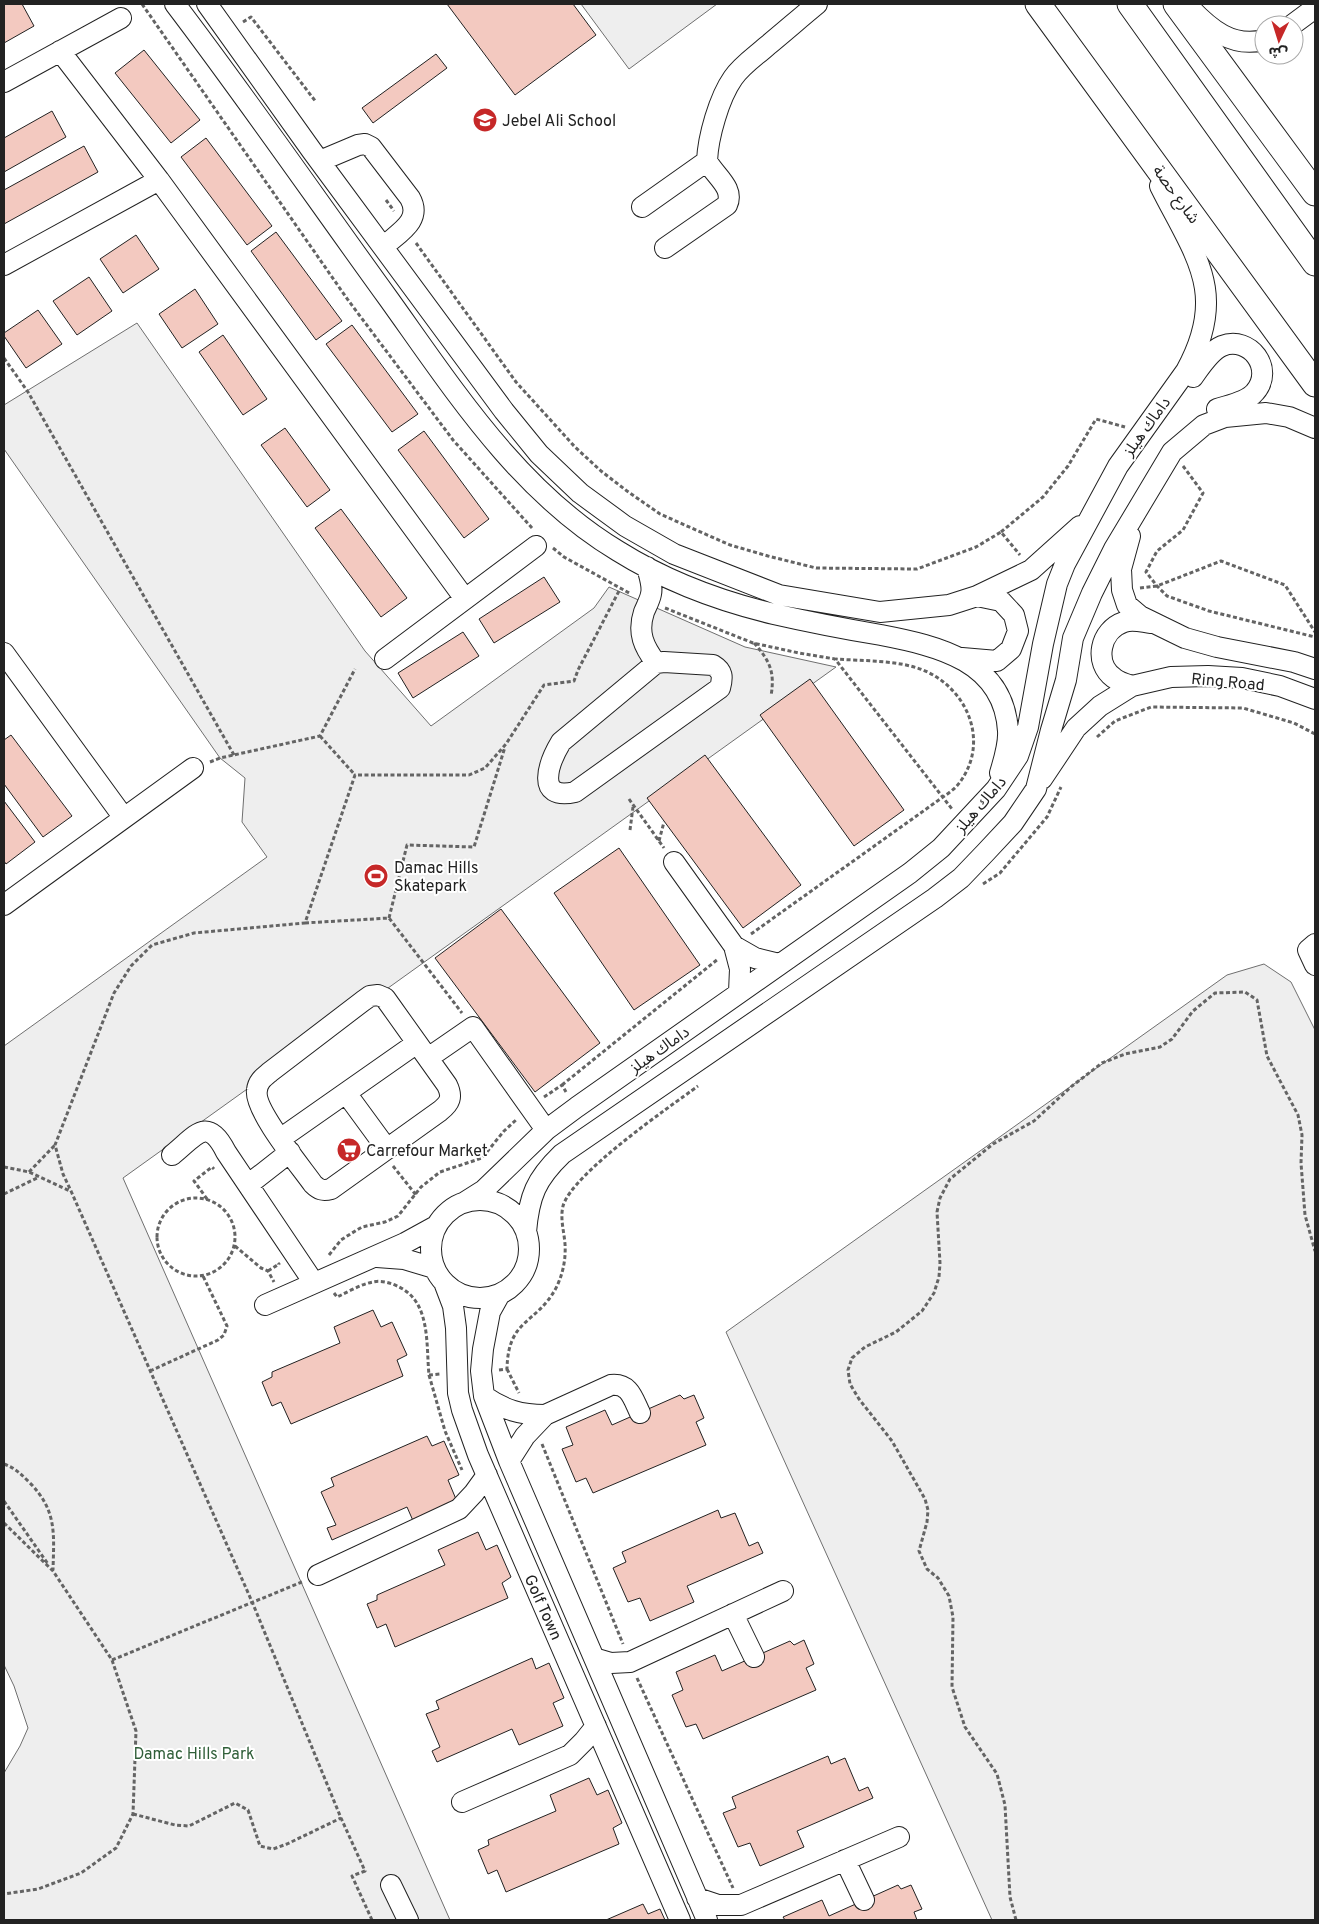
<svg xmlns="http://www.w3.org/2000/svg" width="1319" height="1924" viewBox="0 0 1319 1924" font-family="Overpass,'Noto Sans Arabic',sans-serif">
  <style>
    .green { fill: #eee; stroke: #6f6f6f }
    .building { fill: #f3c9c0; stroke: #222 }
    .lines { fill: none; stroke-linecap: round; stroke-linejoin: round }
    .minor-casing { stroke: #222; stroke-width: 22 }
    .major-casing { stroke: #222; stroke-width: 27 }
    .path { stroke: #646464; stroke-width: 3; stroke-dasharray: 4 2.5; stroke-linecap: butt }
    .minor { stroke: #fff; stroke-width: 20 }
    .major { stroke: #fff; stroke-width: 25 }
    .labels { text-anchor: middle; stroke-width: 4; stroke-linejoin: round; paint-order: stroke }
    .poi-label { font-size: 16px; fill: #222; stroke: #fff; text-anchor: start }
    .street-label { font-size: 16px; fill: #222; stroke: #fff }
    .park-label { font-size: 16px; fill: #2f5e38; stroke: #fff }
  </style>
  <rect width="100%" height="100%" fill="#fff"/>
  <path class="green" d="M 581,4 L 717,4 L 629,69 Z
    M 137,323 L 365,651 L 431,726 L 594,608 L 609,587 L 745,647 L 836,667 L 123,1178 L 450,1920 L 4,1920 L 4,1773 L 20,1746 L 28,1728 L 14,1686 L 4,1665 L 4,1046 L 267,857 L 242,822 L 245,778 L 220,758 L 4,449 L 4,405 Z
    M 1264,964 L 1291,982 L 1315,1030 L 1315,1920 L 992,1920 L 726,1332 L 1227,975 Z"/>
  <path class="building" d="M 4,4 L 22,4 L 34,26 L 4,43 Z
    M 447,4 L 573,4 L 596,35 L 515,95 Z
    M 144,50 L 200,120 L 171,143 L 115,73 Z
    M 436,54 L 447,68 L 373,123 L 362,108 Z
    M 52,111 L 66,137 L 4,172 L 4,138 Z
    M 206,138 L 272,226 L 247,245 L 181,157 Z
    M 84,146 L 98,172 L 4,224 L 4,190 Z
    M 276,232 L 342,321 L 316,340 L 251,251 Z
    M 136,235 L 159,269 L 123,293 L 100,259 Z
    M 89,277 L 112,311 L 77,335 L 53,301 Z
    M 195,289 L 218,324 L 182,348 L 159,314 Z
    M 38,310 L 62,344 L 26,368 L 4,336 L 4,333 Z
    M 352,325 L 418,414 L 392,432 L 326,344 Z
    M 223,335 L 267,399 L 243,415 L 199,352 Z
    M 285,428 L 330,490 L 307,507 L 261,445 Z
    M 424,431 L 489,519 L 464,538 L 398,450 Z
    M 341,509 L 407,598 L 381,617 L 315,528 Z
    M 544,577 L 560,602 L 494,643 L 479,619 Z
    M 463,632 L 479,656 L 413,698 L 398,673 Z
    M 810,679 L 904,810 L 854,846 L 760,715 Z
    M 11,735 L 72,816 L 43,837 L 4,784 L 4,740 Z
    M 705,755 L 801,885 L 743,928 L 647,798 Z
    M 4,801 L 35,842 L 6,864 L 4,861 Z
    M 619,848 L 700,965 L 634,1010 L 554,893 Z
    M 501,909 L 600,1043 L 535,1092 L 435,958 Z
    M 373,1310 L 381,1327 L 392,1322 L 407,1355 L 397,1360 L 403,1376 L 291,1424 L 281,1402 L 272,1406 L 262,1382 L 272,1377 L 272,1372 L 340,1343 L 334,1327 Z
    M 680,1395 L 684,1399 L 694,1395 L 704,1418 L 696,1422 L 706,1445 L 593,1493 L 586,1478 L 576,1482 L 562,1449 L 573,1445 L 566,1427 L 605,1410 L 612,1425 Z
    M 427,1436 L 432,1446 L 444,1441 L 459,1475 L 448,1480 L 458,1504 L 414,1523 L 407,1507 L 332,1540 L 327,1528 L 336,1525 L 321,1492 L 334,1486 L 331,1478 Z
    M 718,1510 L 721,1518 L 735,1513 L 749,1546 L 758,1542 L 763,1553 L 687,1586 L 694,1602 L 650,1621 L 640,1598 L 628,1602 L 613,1568 L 626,1562 L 622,1552 Z
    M 478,1532 L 486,1550 L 497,1545 L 511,1577 L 502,1583 L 508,1598 L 395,1647 L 386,1624 L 377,1628 L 367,1604 L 377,1600 L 377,1595 L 445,1565 L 438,1550 Z
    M 804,1640 L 814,1664 L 806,1668 L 816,1690 L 703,1739 L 696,1724 L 686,1727 L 672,1695 L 683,1690 L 676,1672 L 715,1655 L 722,1671 L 790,1641 L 794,1645 Z
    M 532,1658 L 536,1669 L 549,1663 L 564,1698 L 553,1703 L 563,1726 L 519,1745 L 512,1729 L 437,1762 L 432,1751 L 440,1747 L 426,1714 L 439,1709 L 436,1701 Z
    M 828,1756 L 831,1764 L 845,1758 L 859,1791 L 868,1787 L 873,1798 L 797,1831 L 804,1847 L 760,1866 L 750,1843 L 738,1847 L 723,1813 L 736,1808 L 732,1797 Z
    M 589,1778 L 597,1795 L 608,1790 L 622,1823 L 613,1828 L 619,1844 L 506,1892 L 497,1870 L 488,1874 L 478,1850 L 489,1845 L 488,1840 L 556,1811 L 550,1795 Z
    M 898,1885 L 901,1889 L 911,1885 L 922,1909 L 914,1912 L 917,1920 L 785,1920 L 783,1917 L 822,1900 L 829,1916 Z
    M 643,1904 L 648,1914 L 660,1909 L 665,1920 L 606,1920 Z"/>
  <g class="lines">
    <defs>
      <path id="minor" d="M 175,4 C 248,100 317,200 388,298 C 454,390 518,491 618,551 C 666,581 719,601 774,614 C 809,622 845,629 881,635 C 938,646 1004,661 1008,731 C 1009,745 1004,759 1000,773
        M 207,4 L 312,151 L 504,411 L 539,454 L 580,493 L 625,526 L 674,554 L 779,595 L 880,612 L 949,605 L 977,596 L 1031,570 L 1080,526
        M 1190,8 C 1210,29 1232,48 1264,40
        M 1292,25 L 1315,8
        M 60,51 L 159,180 L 465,599
        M 4,82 L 121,18
        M 320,161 L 358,145 L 365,144 L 371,147 L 410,198 C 423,221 398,233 383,247
        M 642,207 L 707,161
        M 665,248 L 727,205 C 735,188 715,176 707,161 C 708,137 719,98 733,78 C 742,65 756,56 767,46 C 784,32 800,18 817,4
        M 4,265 L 159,180
        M 1193,377 C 1201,366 1210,351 1222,346 C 1250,335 1275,369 1255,392 C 1247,402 1229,405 1217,409
        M 1130,536 L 1121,569 L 1122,590 L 1127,605 L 1140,616 L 1185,638 L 1217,647 L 1294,662 L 1315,669
        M 647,567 C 649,575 653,586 651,594 C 650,600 646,607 644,612 C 637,633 644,647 656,663
        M 4,653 L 124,818
        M 962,658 L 997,661 L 1011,649 L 1018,631 L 1014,615 L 1001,601 L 977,596
        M 385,659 L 536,546
        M 664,662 L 713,665 C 723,671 723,677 720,688 L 575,792 C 534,801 549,762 561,742 L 656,663 Z
        M 1132,686 C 1126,684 1119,682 1114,678 C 1093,663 1100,630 1124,622 C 1133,619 1142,622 1151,623
        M 1042,779 L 1076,728 L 1100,706 L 1132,686 L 1171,677 L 1208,676 L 1242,678 L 1280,686 L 1315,699
        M 674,862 L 734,946 L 740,969 L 739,992
        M 4,905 L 193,768
        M 1315,944 L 1308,950 L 1315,965
        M 734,946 L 755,958 L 779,964
        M 378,995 L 385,998 L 390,1005 L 447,1085 C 453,1097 450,1103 440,1111 L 331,1189 C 323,1191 319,1190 313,1184 C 301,1167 253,1109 257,1090 C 258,1081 264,1077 270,1072 L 363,1001 L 370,996 Z
        M 428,1058 L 473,1027 L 546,1130
        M 346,1093 L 387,1149
        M 280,1139 L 417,1043
        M 172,1155 C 195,1137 207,1114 226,1152 L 314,1283
        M 249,1184 L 290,1152
        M431 1249a49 49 0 1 1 98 0a49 49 0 1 1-98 0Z
        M 465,1202 L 484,1190 L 546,1130 L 577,1107 L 910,873 L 941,848 L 996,789 L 1018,756 L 1028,727 L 1043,644 L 1057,584 L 1065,564 L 1118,466 L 1186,371 C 1229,293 1195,256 1160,186
        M 526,1232 C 529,1196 536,1179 562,1154 L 935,898 L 961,878 L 985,853 L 1013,823 L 1036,789 L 1051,730 L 1066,680 L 1073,638 L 1092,593 L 1114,549 L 1172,452 L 1204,425 L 1225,417 L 1266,413 L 1289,417 L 1315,428
        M 377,1257 L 404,1259 L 434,1268
        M 445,1285 L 453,1306 L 456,1328 L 458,1393 L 462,1410 L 478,1455 L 680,1920
        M 500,1294 L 490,1312 L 483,1349 L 481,1371 L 484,1396 L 509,1461 L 707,1920
        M 265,1305 L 405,1243 L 436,1226
        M 484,1396 C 504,1410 521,1415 545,1415
        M 509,1461 L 525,1436 L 545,1415 L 611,1385 C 630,1383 633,1399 640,1413
        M 318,1575 L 459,1509 L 474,1493 L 487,1475
        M 733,1614 L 754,1657
        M 594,1658 L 611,1663 L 630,1662 L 783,1591
        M 462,1802 L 570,1755 L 584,1741 L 596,1726
        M 845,1860 L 864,1900
        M 391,1885 L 408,1920
        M 697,1898 L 718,1905 L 741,1905 L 899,1837"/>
      <path id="major" d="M 1038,4 L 1315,384
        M 1130,4 L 1315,263
        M 1176,4 L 1315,193"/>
    </defs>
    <use href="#minor" class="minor-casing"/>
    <use href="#major" class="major-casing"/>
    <path class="path" d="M 142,4 L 348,300 L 453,440 L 532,528
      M 243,22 L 251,17 L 316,102
      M 386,200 L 394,211
      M 416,243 L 516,382 L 575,447 L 601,471 L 627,491 L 660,514 L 730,545 L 768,556 L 816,568 L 917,569 L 976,547 L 1001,532 L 1020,555
      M 4,358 L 28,392 L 234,755
      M 1183,466 L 1203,493 L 1183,530 L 1157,551 L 1146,572 L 1157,586 L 1167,596 L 1209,611 L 1315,637
      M 1001,532 L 1043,497 L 1068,466 L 1096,419 L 1125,427
      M 553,548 L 564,557 L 631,594
      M 1140,588 L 1157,586 L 1221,561 L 1285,585 L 1315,632
      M 665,608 L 753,643 L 799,653 L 835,659 L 952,809
      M 754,643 C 770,661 775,672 771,696
      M 320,736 L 355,775
      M 1097,737 L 1115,721 L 1151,707 L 1243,708 L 1294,723 L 1315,734
      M 210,762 L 220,758 L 320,736 L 355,669
      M 629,799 L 664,848
      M 630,830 L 633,807
      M 659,841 L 664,822
      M 983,884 L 1000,873 L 1047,817 L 1061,787
      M 389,918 L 407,845 L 474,847 L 505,747
      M 305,923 L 389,918 L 462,1013
      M 751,934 L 943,797 C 949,793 956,788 960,782 C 990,741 967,688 923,670 C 898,660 863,661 836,659
      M 562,1085 L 718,959
      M 544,1097 L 562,1085 L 566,1092
      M 393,1166 L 416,1195
      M 4,1167 L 29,1172 L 70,1191
      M 29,1172 L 55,1145
      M 4,1194 L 39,1177
      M157 1237a39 39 0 1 1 78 0a39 39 0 1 1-78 0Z
      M 207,1199 L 194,1181 L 212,1167 L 214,1169
      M 235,1246 L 261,1268 L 268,1271 L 274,1282
      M 329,1255 L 341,1240 L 352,1233 L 362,1227 L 385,1222 L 398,1216 L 421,1187 L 440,1172 L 482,1158 L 504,1131 L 516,1120
      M 268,1271 L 279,1264 L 278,1263
      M 334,1293 L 337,1297 C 348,1292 361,1284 373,1282 C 381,1280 392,1283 399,1287 C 431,1302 426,1345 429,1375 L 440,1374
      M 507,1369 L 519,1393
      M 499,1370 L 507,1369 C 508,1318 536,1325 556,1288 C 563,1274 566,1259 565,1244 C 564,1231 560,1219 563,1206 C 572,1174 668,1108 698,1086
      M 150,1371 L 218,1340 L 224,1335 L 227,1326 L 203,1276
      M 429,1375 L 445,1431 L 462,1470
      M 542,1444 L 623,1644
      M 4,1464 C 15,1468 21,1474 29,1482 C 57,1510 54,1533 53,1570
      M 4,1501 L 48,1564
      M 4,1523 L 53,1571 L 112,1660 L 136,1731 L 133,1814 L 116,1848 L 81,1873 L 38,1889 L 4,1894
      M 112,1660 L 302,1582
      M 637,1678 L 733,1888
      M 133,1814 L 175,1825 L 189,1826 L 235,1803 L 248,1810 L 260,1846 L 273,1849 L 287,1844 L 341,1818
      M 372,1920 L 352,1876 L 365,1871 L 341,1818 L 253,1604 L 71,1191 L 63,1174 L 55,1145 L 114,993 L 131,966 L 152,945 L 194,933 L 305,923 L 355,775 L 469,775 L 485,768 L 506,744 L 544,685 L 574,681 L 578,670 L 620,589
      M 1016,1920 L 1010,1897 L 1005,1805 L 997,1774 L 965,1727 L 952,1687 L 953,1617 L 949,1596 L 938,1578 L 927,1569 L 919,1551 L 927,1522 L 928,1510 L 925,1499 L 892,1441 L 859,1399 L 850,1384 L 848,1370 L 852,1358 L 865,1347 L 896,1332 L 922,1311 L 934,1293 L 939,1277 L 940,1263 L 937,1212 L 940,1198 L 950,1179 L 993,1144 L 1034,1121 L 1072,1086 L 1102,1063 L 1125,1054 L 1160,1047 L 1172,1039 L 1193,1011 L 1215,993 L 1245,992 L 1257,1000 L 1267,1056 L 1298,1115 L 1302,1135 L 1301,1163 L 1305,1215 L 1315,1251"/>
    <use href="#minor" class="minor"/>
    <use href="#major" class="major"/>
  </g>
  <defs>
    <symbol id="school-disc" viewBox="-11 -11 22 22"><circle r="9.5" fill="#c62828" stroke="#fff"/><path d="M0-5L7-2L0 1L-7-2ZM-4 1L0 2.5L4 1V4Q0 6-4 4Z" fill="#fff"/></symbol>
    <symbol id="stadium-disc" viewBox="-11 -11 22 22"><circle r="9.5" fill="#c62828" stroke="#fff"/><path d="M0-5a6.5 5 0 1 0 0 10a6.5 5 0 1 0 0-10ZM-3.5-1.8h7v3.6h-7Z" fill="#fff"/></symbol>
    <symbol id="supermarket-disc" viewBox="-11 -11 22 22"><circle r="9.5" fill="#c62828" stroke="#fff"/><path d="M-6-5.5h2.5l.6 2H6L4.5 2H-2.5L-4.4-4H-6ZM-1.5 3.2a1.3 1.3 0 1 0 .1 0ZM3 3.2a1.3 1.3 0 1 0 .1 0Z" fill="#fff"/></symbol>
  </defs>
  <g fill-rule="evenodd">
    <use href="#school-disc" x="471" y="106" width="28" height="28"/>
    <use href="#stadium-disc" x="362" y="862" width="28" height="28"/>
    <use href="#supermarket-disc" x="335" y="1136" width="28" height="28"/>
  </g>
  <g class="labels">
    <g class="poi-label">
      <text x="502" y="126">Jebel Ali School</text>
      <text x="394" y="873">Damac Hills<tspan x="394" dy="18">Skatepark</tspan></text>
      <text x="366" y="1156">Carrefour Market</text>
    </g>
    <g class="street-label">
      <text transform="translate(1177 194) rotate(54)" y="6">شارع حصة</text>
      <text transform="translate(1146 426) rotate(-54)" y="6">داماك هيلز</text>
      <text transform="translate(1228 681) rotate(5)" y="6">Ring Road</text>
      <text transform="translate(980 804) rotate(-49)" y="6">داماك هيلز</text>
      <text transform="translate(659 1049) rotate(-35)" y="6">داماك هيلز</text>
      <text transform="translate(544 1607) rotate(66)" y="6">Golf Town</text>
    </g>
    <g class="park-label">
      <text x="194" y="1759">Damac Hills Park</text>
    </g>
  </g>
  <rect width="1319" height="1924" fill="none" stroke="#222222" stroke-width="10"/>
  <g transform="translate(1279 40) rotate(184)"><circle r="24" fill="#ffffff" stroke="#a7a7a7"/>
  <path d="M0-4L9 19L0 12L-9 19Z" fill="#c62828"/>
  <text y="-8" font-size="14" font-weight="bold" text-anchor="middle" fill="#222222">ش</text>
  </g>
</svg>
